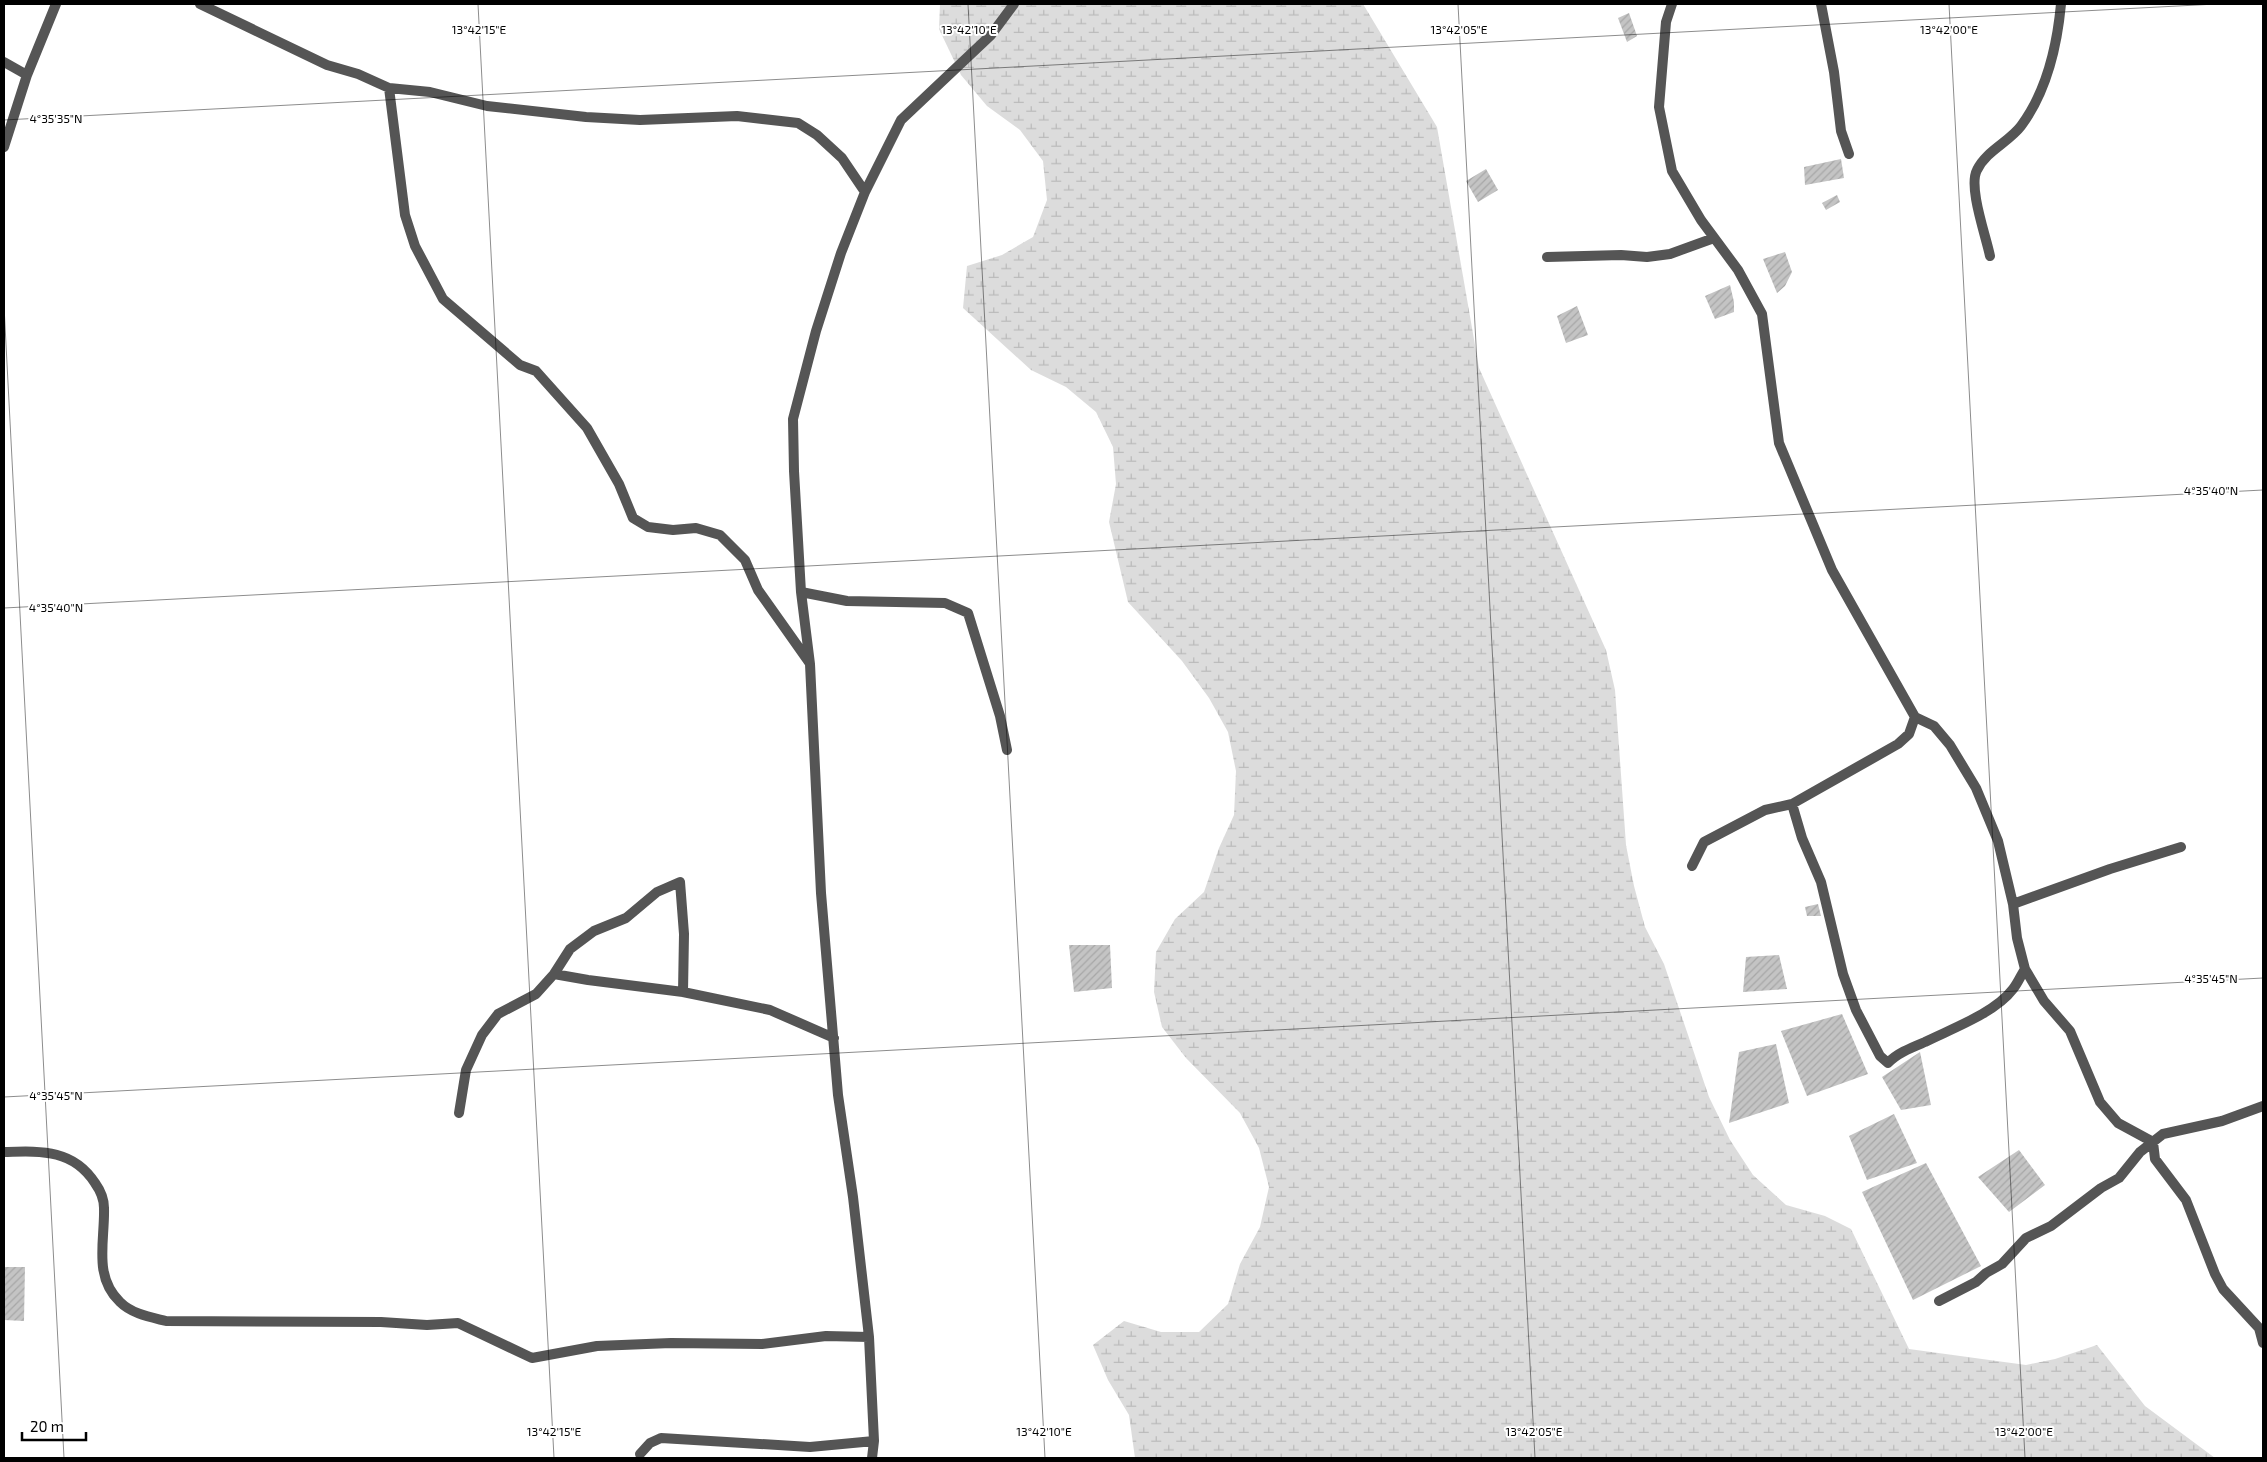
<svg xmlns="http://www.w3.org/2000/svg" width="2267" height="1462" viewBox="0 0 2267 1462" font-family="'Exo 2',sans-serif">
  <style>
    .wetland { fill: url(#wetland-marsh) }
    .building { fill: url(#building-hatch) }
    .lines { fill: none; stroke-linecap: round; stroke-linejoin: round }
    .minor { stroke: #555; stroke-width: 10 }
    .ticks { fill: none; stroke: #000; stroke-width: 1; stroke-opacity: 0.45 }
    .ticks-label { font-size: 12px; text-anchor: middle; fill: #000; stroke: #fff; stroke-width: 4; stroke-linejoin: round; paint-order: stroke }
  </style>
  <defs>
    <pattern id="wetland-marsh" width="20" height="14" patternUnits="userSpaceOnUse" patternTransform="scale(1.25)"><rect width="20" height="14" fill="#dcdcdc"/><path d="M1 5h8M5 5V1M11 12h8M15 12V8" fill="none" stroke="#bbb"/></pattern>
    <pattern id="building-hatch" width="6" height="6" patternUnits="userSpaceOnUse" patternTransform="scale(1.25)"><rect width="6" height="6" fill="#c4c4c4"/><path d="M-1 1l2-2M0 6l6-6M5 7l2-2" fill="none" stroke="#a7a7a7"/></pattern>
  </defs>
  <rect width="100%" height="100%" fill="#fff"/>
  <path class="wetland" d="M 940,4 L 1363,4 L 1437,127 L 1479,368 L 1606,650 L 1615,690 L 1626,845 L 1634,886 L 1645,927 L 1664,964 L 1709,1097 L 1730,1140 L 1753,1175 L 1786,1205 L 1825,1216 L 1851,1229 L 1909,1349 L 2026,1365 L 2055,1359 L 2097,1345 L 2145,1406 L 2215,1458 L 1135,1458 L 1129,1415 L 1108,1380 L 1093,1345 L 1124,1321 L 1161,1332 L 1199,1332 L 1228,1304 L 1240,1264 L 1260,1227 L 1269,1187 L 1259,1148 L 1240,1113 L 1186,1058 L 1162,1027 L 1154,992 L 1156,952 L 1175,919 L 1204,892 L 1219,848 L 1234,815 L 1236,771 L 1228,732 L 1209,698 L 1182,661 L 1128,602 L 1109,522 L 1116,484 L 1113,447 L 1096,412 L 1066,387 L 1031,370 L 963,308 L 967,266 L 1002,255 L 1033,237 L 1047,200 L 1043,161 L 1020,130 L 987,106 L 961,75 L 939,29 Z"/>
  <path class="building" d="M 1629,13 L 1637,36 L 1627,42 L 1618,18 Z
    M 1841,159 L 1844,178 L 1805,185 L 1804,167 Z
    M 1486,169 L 1498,190 L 1478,202 L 1466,181 Z
    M 1837,195 L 1840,202 L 1826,210 L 1822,203 Z
    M 1785,252 L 1792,272 L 1785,286 L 1777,293 L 1763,259 Z
    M 1730,285 L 1734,302 L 1734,312 L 1715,319 L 1705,296 Z
    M 1577,306 L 1588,335 L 1566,343 L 1557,316 Z
    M 1818,904 L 1821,916 L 1807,916 L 1805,907 Z
    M 1069,945 L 1110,945 L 1112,988 L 1074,992 Z
    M 1779,955 L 1787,989 L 1743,992 L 1746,957 Z
    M 1842,1014 L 1868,1074 L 1807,1096 L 1781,1031 Z
    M 1776,1044 L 1789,1103 L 1729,1123 L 1739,1052 Z
    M 1920,1052 L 1931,1105 L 1901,1110 L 1882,1077 Z
    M 1894,1114 L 1917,1163 L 1867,1180 L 1849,1136 Z
    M 2019,1150 L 2045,1185 L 2009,1212 L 1978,1177 Z
    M 1926,1163 L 1981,1266 L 1913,1300 L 1862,1192 Z
    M 4,1267 L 25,1267 L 24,1321 L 4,1320 Z"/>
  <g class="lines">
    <path class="minor" d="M 200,4 L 327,65 L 358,74 L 389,88 L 430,92 L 487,106 L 586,117 L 640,120 L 737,116 L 798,123 L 817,135 L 842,158 L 865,192
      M 1672,4 L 1666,22 L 1659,107 L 1672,171 L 1701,220 L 1738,270 L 1762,314 L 1779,443 L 1832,570 L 1915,717 L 1909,734 L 1898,744 L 1792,804 L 1765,810 L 1704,842 L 1692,866
      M 1821,4 L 1834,72 L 1841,131 L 1849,154
      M 4,62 L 27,75
      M 389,88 L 405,215 L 415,246 L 443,299 L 520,365 L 536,371 L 587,428 L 619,484 L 633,518 L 648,527 L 673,530 L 696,528 L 720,535 L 745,560 L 758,590 L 809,662
      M 4,147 L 27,75 L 56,4
      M 1990,256 C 1986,236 1968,187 1977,170 C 1986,151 2009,142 2021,126 C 2047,91 2057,47 2061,4
      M 1547,257 L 1621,255 L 1647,257 L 1670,254 L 1714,238
      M 801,592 L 847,601 L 945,603 L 968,613 L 1000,716 L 1007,750
      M 1915,717 L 1934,726 L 1950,745 L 1976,788 L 1998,841 L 2013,904 L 2017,938 L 2025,969 L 2044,1001 L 2070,1031 L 2100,1102 L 2118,1123 L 2153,1142 L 2155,1159 L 2186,1200 L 2215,1274 L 2223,1289 L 2259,1328 L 2263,1343
      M 1792,804 L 1802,838 L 1821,882 L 1843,974 L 1856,1010 L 1880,1056 L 1888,1063 C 1897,1053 1913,1047 1925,1042 C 1951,1029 1995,1013 2013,989 C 2018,983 2021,975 2025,969
      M 2013,904 L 2110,869 L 2181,847
      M 554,974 L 588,980 L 683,992 L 770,1010 L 834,1038
      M 459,1113 L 466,1070 L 482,1035 L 498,1014 L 536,994 L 554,974 L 570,949 L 594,931 L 626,918 L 657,892 L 680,882 L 684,934 L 683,992
      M 4,1152 C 41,1151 73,1149 95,1183 C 100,1190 104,1200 104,1208 C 105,1241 93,1276 120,1302 C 132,1314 150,1317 166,1321 L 381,1322 L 427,1325 L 458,1323 L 532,1358 L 597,1346 L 671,1343 L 762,1344 L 826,1336 L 869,1337
      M 1939,1301 L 1976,1282 L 1986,1273 L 2002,1264 L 2026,1238 L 2051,1226 L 2101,1188 L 2119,1178 L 2140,1152 L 2163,1134 L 2222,1121 L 2263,1106
      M 640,1454 L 650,1443 L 661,1438 L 810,1447 L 874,1441
      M 872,1458 L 874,1441 L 869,1337 L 853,1197 L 838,1095 L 821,893 L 810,664 L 801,592 L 794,471 L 793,419 L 816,331 L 841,253 L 865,192 L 901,120 L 991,35 L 1014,4"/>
  </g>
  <path class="ticks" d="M 478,4 L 554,1458M 968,4 L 1045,1458M 1458,4 L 1535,1458M 1949,4 L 2025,1458M 4,120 L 2216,4M 4,306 L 64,1458M 4,608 L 2263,490M 4,1097 L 2263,978"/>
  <g class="ticks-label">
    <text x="479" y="34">13°42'15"E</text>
    <text x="969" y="34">13°42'10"E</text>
    <text x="1459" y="34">13°42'05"E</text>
    <text x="1949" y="34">13°42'00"E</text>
    <text x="56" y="123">4°35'35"N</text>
    <text x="2211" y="495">4°35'40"N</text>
    <text x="56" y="612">4°35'40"N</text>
    <text x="2211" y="983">4°35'45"N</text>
    <text x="56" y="1100">4°35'45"N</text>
    <text x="554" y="1436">13°42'15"E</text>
    <text x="1044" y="1436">13°42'10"E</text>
    <text x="1534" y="1436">13°42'05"E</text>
    <text x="2024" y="1436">13°42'00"E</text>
  </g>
  <rect width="2267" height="1462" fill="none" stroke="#000000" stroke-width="10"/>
  <path d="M22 1432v8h64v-8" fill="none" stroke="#000000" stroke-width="2.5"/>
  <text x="30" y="1432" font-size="15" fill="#000000" stroke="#ffffff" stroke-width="4" paint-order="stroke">20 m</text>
</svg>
